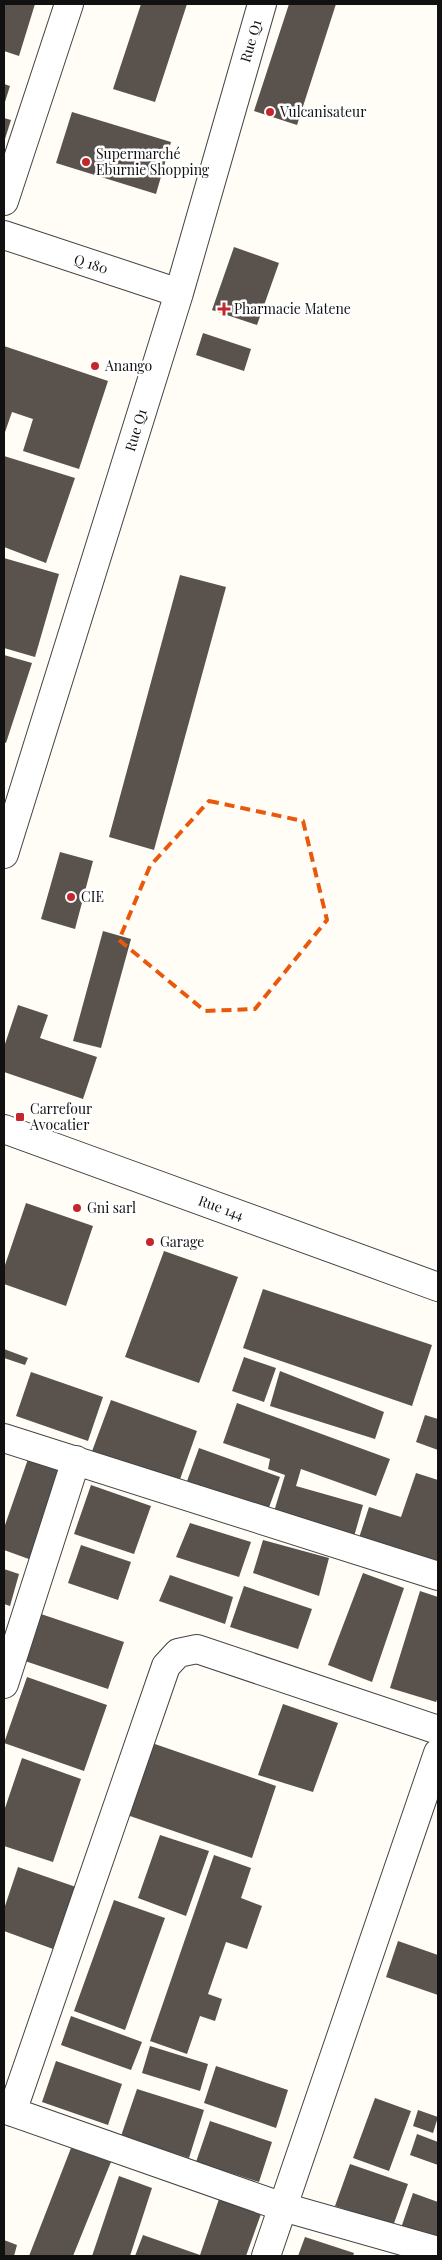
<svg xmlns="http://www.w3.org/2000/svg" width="442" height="2260" viewBox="0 0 442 2260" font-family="'Playfair Display',serif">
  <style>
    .building { fill: #5a524d }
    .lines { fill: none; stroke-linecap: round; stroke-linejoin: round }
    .minor-casing { stroke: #444; stroke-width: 30 }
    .minor { stroke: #fff; stroke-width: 28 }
    .marked { fill: none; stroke: #e8590c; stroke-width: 4; stroke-dasharray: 10 6; stroke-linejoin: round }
    .poi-dot { fill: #c4262e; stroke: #fff; stroke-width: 2 }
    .labels { text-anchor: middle; stroke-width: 5; stroke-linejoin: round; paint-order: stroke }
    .street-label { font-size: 14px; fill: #111; stroke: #fff }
    .poi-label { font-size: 14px; fill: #111; stroke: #fff; text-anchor: start }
  </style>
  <rect width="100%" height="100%" fill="#fffdf5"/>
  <path class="building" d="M 4,4 L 35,4 L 19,56 L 4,51 Z
    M 141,4 L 187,4 L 155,102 L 113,89 Z
    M 289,4 L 336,4 L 297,125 L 254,111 Z
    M 4,84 L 10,86 L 4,105 Z
    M 72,112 L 171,142 L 156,194 L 56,163 Z
    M 4,118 L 11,120 L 4,142 Z
    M 234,247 L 279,263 L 257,325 L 212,310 Z
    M 203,333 L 251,349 L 244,371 L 196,355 Z
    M 4,346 L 108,381 L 79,469 L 23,451 L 33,419 L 12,412 L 4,435 Z
    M 4,456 L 75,478 L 46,563 L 4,547 Z
    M 4,558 L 59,574 L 35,657 L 4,648 Z
    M 180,575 L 226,587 L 154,850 L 109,837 Z
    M 4,655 L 32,663 L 6,743 L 4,742 Z
    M 60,852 L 93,861 L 75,929 L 41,919 Z
    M 103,931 L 131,939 L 101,1048 L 73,1041 Z
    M 18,1005 L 48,1015 L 40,1038 L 97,1057 L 83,1099 L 4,1072 L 4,1047 Z
    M 26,1203 L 93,1226 L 66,1306 L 4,1284 L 4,1268 Z
    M 164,1251 L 238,1277 L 199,1383 L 125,1357 Z
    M 263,1289 L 432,1345 L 412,1406 L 243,1348 Z
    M 4,1349 L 28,1358 L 25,1365 L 4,1358 Z
    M 244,1357 L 276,1368 L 264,1402 L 232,1391 Z
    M 280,1371 L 384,1412 L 375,1439 L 270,1406 Z
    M 31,1372 L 103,1397 L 88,1441 L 16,1416 Z
    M 111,1400 L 197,1431 L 178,1485 L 91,1454 Z
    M 237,1403 L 390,1459 L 376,1496 L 301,1469 L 296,1486 L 363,1505 L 353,1540 L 273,1515 L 285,1475 L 268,1469 L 270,1459 L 223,1443 Z
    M 425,1415 L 438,1419 L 438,1450 L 416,1442 Z
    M 199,1448 L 280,1477 L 267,1513 L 186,1484 Z
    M 28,1459 L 67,1472 L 37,1562 L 4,1550 L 4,1528 Z
    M 416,1473 L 438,1480 L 438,1572 L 357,1544 L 369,1507 L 401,1517 Z
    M 91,1485 L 151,1506 L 134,1554 L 74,1534 Z
    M 190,1523 L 251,1542 L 239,1577 L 176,1557 Z
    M 263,1540 L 329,1558 L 319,1596 L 253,1573 Z
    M 81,1545 L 131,1562 L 118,1600 L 68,1583 Z
    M 4,1569 L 19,1574 L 10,1606 L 4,1604 Z
    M 363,1573 L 404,1588 L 372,1682 L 328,1665 Z
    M 170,1575 L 233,1597 L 225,1624 L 159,1601 Z
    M 244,1586 L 312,1609 L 298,1649 L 230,1627 Z
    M 420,1591 L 438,1597 L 438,1698 L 436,1702 L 390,1688 Z
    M 38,1613 L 124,1642 L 108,1689 L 22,1660 Z
    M 27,1677 L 107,1705 L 84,1771 L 4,1743 Z
    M 283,1704 L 338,1723 L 313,1792 L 258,1775 Z
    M 152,1743 L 276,1786 L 252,1858 L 127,1815 Z
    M 22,1758 L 81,1779 L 53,1862 L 4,1846 L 4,1811 Z
    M 160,1835 L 209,1851 L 186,1916 L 138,1898 Z
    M 214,1855 L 251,1868 L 241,1898 L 262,1906 L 247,1949 L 226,1942 L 208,1994 L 222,1999 L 215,2021 L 200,2016 L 187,2054 L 150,2041 Z
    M 18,1867 L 76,1887 L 53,1949 L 4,1931 L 4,1909 Z
    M 114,1900 L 165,1918 L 125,2030 L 74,2011 Z
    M 398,1941 L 438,1955 L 438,1995 L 386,1977 Z
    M 71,2016 L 142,2042 L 131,2070 L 61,2045 Z
    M 150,2046 L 208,2064 L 200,2091 L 142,2073 Z
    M 56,2061 L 122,2084 L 108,2125 L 42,2102 Z
    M 216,2066 L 288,2090 L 276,2128 L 204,2103 Z
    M 137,2089 L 204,2110 L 189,2158 L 121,2136 Z
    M 375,2098 L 411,2111 L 389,2171 L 353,2158 Z
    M 418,2110 L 438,2117 L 433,2133 L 413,2126 Z
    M 210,2121 L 272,2142 L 259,2182 L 196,2162 Z
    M 417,2134 L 438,2142 L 438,2165 L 410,2155 Z
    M 71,2148 L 111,2162 L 73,2256 L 29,2256 Z
    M 350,2164 L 408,2184 L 393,2226 L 335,2206 Z
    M 119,2176 L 152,2188 L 130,2256 L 92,2256 Z
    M 413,2193 L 438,2202 L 438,2241 L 401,2228 Z
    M 219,2199 L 261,2214 L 246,2256 L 135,2256 L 143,2235 L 200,2255 Z
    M 305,2237 L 354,2253 L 353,2256 L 298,2256 Z
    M 4,2240 L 17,2245 L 14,2256 L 4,2256 Z"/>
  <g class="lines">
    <defs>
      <path id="minor" d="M 4,201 L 69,4
        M 4,235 L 179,293
        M 4,854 L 179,293 L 262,4
        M 4,1129 L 438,1287
        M 4,1438 L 438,1576
        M 4,1684 L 76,1460
        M 4,2109 L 283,2207 L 438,2251
        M 12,2112 L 166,1666 L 178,1653 L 197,1649 L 438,1730
        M 266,2256 L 438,1753"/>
    </defs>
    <use href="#minor" class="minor-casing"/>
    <use href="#minor" class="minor"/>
  </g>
  <path class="marked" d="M 209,801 L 303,821 L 327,920 L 255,1009 L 205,1011 L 119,940 L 150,866 Z"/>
  <g class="poi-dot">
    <circle cx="270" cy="112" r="5"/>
    <circle cx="86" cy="162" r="5"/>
    <path d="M221.5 301.5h5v5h5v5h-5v5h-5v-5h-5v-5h5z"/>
    <circle cx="95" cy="366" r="5"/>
    <circle cx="71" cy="897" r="5"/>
    <rect x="15" y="1112" width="10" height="10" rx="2.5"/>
    <circle cx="77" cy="1208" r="5"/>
    <circle cx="150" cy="1242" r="5"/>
  </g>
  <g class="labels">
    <g class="street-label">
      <text transform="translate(251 41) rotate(-74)" y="5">Rue Q1</text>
      <text transform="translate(91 264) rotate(18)" y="5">Q 180</text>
      <text transform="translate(136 430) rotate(-73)" y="5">Rue Q1</text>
      <text transform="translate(221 1208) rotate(20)" y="5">Rue 144</text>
    </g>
    <g class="poi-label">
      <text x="280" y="117">Vulcanisateur</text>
      <text x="96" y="159">Supermarché<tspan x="96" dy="16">Eburnie Shopping</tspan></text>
      <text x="234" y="314">Pharmacie Matene</text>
      <text x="105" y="371">Anango</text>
      <text x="81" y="902">CIE</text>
      <text x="30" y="1114">Carrefour<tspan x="30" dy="16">Avocatier</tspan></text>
      <text x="87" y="1213">Gni sarl</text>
      <text x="160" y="1247">Garage</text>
    </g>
  </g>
  <rect width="442" height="2260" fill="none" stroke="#111111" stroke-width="10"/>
</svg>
